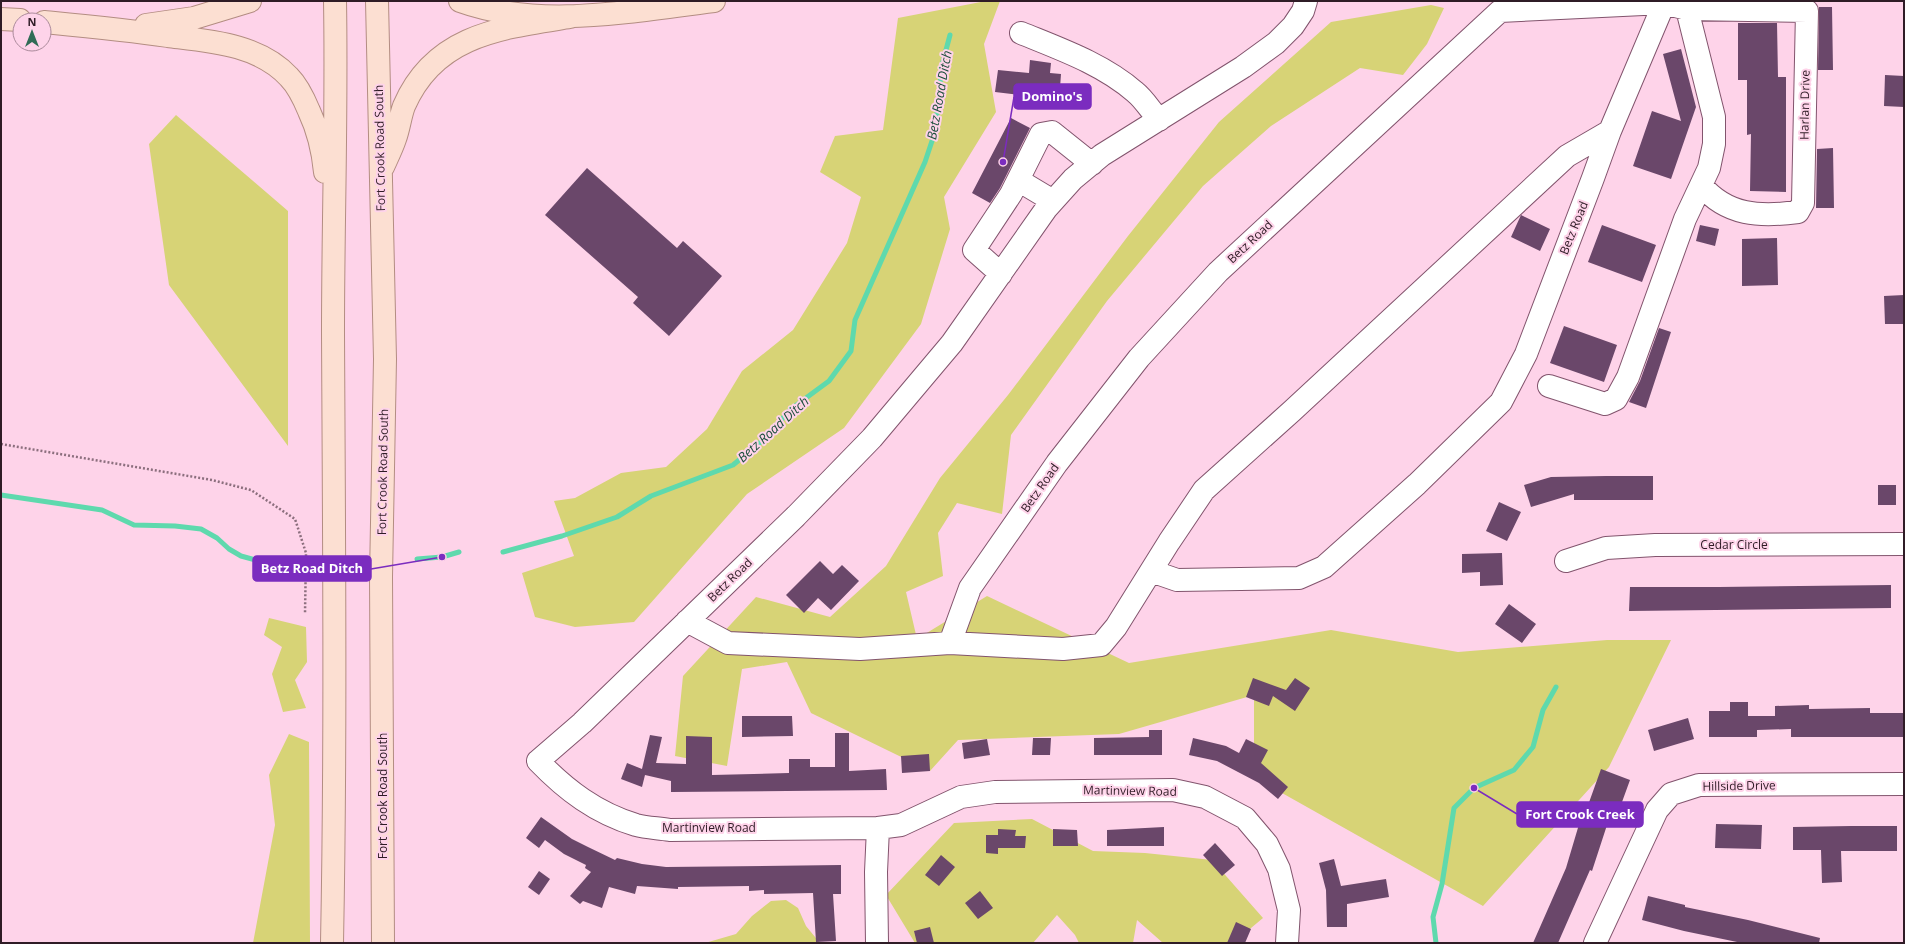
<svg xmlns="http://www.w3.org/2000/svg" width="1905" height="944" viewBox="0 0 1905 944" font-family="'Open Sans',sans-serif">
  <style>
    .green { fill: #d7d376 }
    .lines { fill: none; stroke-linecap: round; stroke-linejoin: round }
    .stream { stroke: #5ed9ad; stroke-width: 5 }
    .building { fill: #6a476a }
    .minor-casing { stroke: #82546d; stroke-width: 24 }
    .major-casing { stroke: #b38d82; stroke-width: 24 }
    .path { stroke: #8c6f7e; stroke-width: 2.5; stroke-dasharray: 2 2; stroke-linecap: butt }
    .minor { stroke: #fff; stroke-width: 22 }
    .major { stroke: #fcdfd2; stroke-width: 22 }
    .labels { text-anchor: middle; stroke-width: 4; stroke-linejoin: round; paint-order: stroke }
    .street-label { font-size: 12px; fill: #2f1c26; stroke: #fed3e9 }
    .water-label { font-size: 13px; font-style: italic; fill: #1d503d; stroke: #fed3e9 }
    .leader { fill: none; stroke: #7b2cbf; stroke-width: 1.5 }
    .callout-dot { fill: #7b2cbf; stroke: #fed3e9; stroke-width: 1.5 }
    .callout { fill: #7b2cbf; stroke: #7b2cbf; stroke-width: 1.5 }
    .callout-label { font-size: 13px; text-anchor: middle; font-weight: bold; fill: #fff }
  </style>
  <rect width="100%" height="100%" fill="#fed3e9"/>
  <path class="green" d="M 986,1 L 1000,1 L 984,44 L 996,112 L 944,197 L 950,229 L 921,324 L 844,428 L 747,494 L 634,622 L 575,627 L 535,617 L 522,573 L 574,556 L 554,501 L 575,498 L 621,473 L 666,467 L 707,429 L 742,371 L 793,330 L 847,243 L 861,197 L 820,172 L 835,136 L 883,130 L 898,18 Z
    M 1431,5 L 1444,8 L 1427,44 L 1403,75 L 1360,68 L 1271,126 L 1203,186 L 1107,301 L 1011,435 L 1002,514 L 957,503 L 938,533 L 943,576 L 906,592 L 917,639 L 987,596 L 1129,663 L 1331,630 L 1458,652 L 1607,640 L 1671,640 L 1609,767 L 1483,906 L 1266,784 L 1254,743 L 1254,695 L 1119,734 L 958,740 L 930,771 L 811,713 L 787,662 L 742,669 L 727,766 L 675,756 L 683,676 L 756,597 L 830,617 L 886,566 L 940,478 L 1008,395 L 1128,236 L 1219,122 L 1331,22 Z
    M 176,115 L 288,211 L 288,446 L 169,285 L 149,144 Z
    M 269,618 L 306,627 L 307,662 L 295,680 L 306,708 L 283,712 L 272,674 L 282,647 L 264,635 Z
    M 289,734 L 309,742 L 310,943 L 253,943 L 275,825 L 269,775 Z
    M 1032,819 L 1093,851 L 1145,853 L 1212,860 L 1263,918 L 1233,943 L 1163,943 L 1137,920 L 1133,943 L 1079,943 L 1075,935 L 1057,915 L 1033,943 L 915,943 L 886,895 L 954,823 Z
    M 786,900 L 798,908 L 806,926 L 820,943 L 705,943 L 736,934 L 752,916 L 771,901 Z"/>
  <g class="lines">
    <path class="stream" d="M 1,495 L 102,510 L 134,525 L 175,526 L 201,529 L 217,538 L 229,549 L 241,556 L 266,563
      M 503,552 L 562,536 L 617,517 L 651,496 L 733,465 L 762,441 L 791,409 L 829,381 L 851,351 L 855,320 L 925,162 L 935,132 L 942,65 L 950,35
      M 417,559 L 442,557 L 459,552
      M 1436,943 L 1433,917 L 1442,884 L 1454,808 L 1474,788 L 1514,770 L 1533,747 L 1543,710 L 1556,687"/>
  </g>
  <path class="building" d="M 1819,7 L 1832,7 L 1833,70 L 1818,70 Z
    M 1738,23 L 1777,23 L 1778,77 L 1786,77 L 1786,192 L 1750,191 L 1751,134 L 1747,135 L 1747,80 L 1738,80 Z
    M 1681,49 L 1696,107 L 1671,179 L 1633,166 L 1652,111 L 1681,121 L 1663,54 Z
    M 1030,60 L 1051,63 L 1050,73 L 1061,74 L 1060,88 L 1046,87 L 1045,98 L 995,92 L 998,70 L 1029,73 Z
    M 1885,75 L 1904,76 L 1904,107 L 1884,106 Z
    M 1011,118 L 1030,128 L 1000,188 L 990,203 L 972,193 Z
    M 1833,148 L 1834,208 L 1816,208 L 1817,149 Z
    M 587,168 L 677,248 L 683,241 L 722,276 L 669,336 L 633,303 L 638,297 L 545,215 Z
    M 1521,215 L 1550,229 L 1540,251 L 1511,237 Z
    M 1602,225 L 1656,245 L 1642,282 L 1588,262 Z
    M 1700,225 L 1719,229 L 1715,246 L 1696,241 Z
    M 1777,238 L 1778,285 L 1742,286 L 1742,239 Z
    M 1904,295 L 1904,324 L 1885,324 L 1884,296 Z
    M 1564,326 L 1617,345 L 1604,382 L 1550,363 Z
    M 1659,328 L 1671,332 L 1646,408 L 1629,402 L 1640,381 Z
    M 1606,476 L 1653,476 L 1653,500 L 1574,500 L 1574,494 L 1531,507 L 1524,485 L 1551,477 Z
    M 1878,485 L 1896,485 L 1896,505 L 1878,505 Z
    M 1499,502 L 1521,512 L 1507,541 L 1486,531 Z
    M 1502,553 L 1503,585 L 1480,586 L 1480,572 L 1462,573 L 1462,554 Z
    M 820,561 L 833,574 L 842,565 L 859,581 L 831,610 L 818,598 L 804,613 L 786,595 Z
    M 1891,585 L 1891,608 L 1629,611 L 1630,587 L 1719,587 Z
    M 1509,604 L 1536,624 L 1522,643 L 1495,624 Z
    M 1253,678 L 1286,690 L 1295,678 L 1310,688 L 1295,711 L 1273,696 L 1269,706 L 1246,697 Z
    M 1730,702 L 1748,702 L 1748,716 L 1775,716 L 1775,706 L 1809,705 L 1809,709 L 1870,708 L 1870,713 L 1904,713 L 1904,737 L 1791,737 L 1791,729 L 1757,730 L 1757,737 L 1709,737 L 1709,711 L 1730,711 Z
    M 742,716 L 792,716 L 793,736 L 742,737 Z
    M 1688,718 L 1694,739 L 1654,751 L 1648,730 Z
    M 1149,730 L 1162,730 L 1162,755 L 1094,755 L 1094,738 L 1149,737 Z
    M 835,733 L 849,733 L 849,771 L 886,769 L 887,790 L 671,792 L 671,781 L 645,775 L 642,787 L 621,779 L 627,763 L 642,769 L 650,735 L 662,737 L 656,763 L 686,764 L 686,736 L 712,737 L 712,775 L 789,773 L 789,759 L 810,759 L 810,767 L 835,767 Z
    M 1033,738 L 1051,738 L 1050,755 L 1032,755 Z
    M 1193,738 L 1226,746 L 1239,753 L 1246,739 L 1268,750 L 1261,763 L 1288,787 L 1278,799 L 1259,783 L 1217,761 L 1189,755 Z
    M 987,739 L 990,755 L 964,759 L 962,743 Z
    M 929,754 L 930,771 L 902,773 L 901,756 Z
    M 1601,769 L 1630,780 L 1614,824 L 1608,822 L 1592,871 L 1590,870 L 1558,943 L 1533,943 L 1566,868 L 1580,821 L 1582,822 Z
    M 541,817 L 572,839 L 588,847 L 615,860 L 617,858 L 642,864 L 666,867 L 841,865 L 841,894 L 833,894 L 836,941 L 816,942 L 813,893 L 764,894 L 764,890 L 749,891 L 749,886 L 678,887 L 678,889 L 637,886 L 635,894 L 609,887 L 602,908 L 583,901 L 580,904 L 570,896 L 591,872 L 585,868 L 586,865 L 564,854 L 545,840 L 539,848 L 526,838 Z
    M 1716,824 L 1762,825 L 1761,849 L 1715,848 Z
    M 1851,826 L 1897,826 L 1897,851 L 1841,851 L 1842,882 L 1822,883 L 1821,850 L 1793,850 L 1793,827 Z
    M 1164,827 L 1164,846 L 1107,846 L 1107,830 Z
    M 998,829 L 1016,830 L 1015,836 L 1026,836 L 1025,848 L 998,848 L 998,854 L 986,853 L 986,835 L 998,835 Z
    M 1053,829 L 1077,830 L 1078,846 L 1053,846 Z
    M 1215,843 L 1235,865 L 1222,876 L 1203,855 Z
    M 941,855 L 955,867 L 939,886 L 925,875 Z
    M 1334,859 L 1341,886 L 1386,879 L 1389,897 L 1347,904 L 1347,927 L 1327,927 L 1326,890 L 1319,863 Z
    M 539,871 L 550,879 L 539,895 L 528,887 Z
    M 980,891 L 993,908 L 978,919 L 965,903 Z
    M 1648,896 L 1685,905 L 1685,907 L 1748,920 L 1820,938 L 1819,943 L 1742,943 L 1684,931 L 1642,920 Z
    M 1236,922 L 1251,929 L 1245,943 L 1227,943 Z
    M 930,927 L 934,943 L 917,943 L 914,931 Z"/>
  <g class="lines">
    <defs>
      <path id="minor" d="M 1021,33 C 1060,49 1103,64 1135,92 C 1144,99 1151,111 1159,120
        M 1018,180 L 1053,201
        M 1001,274 L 974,250 L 1011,194 L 1041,134 L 1052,132 L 1092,164
        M 1549,386 L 1605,404 L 1616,399 L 1628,377 L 1685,219 L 1709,168 L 1714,144 L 1714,117 L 1687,9
        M 1566,561 L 1606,548 L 1655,545 L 1904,544
        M 1151,571 L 1177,580 L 1299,578 L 1324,567 L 1417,484 L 1501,402 L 1526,354 L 1593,178 L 1610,131
        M 687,621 L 728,643 L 860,649 L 950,643 L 1063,649 L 1101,645 L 1116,627 L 1169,542 L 1204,490 L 1292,411 L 1567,156 L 1610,131 L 1665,1
        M 950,643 L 970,588 L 1057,463 L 1139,358 L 1218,272 L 1500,11 L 1664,3 L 1687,9 L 1807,11 L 1803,203 L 1798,212 C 1760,217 1727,216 1701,185
        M 878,828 L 670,830 C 659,828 647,828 636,825 C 596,813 566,790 538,761 L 582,723 L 796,516 L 872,438 L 952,343 L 1046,209 L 1073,179 L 1102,155 L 1243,67 L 1276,43 L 1293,26 L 1303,11 L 1306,1
        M 877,943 L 876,872 L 878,828 L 901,825 L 961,797 L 995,792 L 1173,790 L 1205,797 L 1245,818 L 1267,844 L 1279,869 L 1289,910 L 1287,943
        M 1595,943 L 1657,810 L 1671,794 L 1699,785 L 1904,784"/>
      <path id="major" d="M 377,1 L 385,359 L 381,577 L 383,943
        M 460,1 C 540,30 631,11 714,1
        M 1,19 L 20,20
        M 44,22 C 85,26 127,30 168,36 C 209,41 259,44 289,77 C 298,86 304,99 309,111 C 318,130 323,151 325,172
        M 146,25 L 194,18 L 250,1
        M 383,167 C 387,158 392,148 395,139 C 399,128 400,117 404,106 C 435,34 502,28 570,17
        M 332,943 C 336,739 334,536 333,332 C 333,222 337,111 335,1"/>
    </defs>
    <use href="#minor" class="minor-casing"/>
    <use href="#major" class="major-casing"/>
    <path class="path" d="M 1,444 L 212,480 L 251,490 L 295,519 L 306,553 L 305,614"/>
    <use href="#minor" class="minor"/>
    <use href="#major" class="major"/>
  </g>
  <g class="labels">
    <g class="street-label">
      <text transform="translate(1805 105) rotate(-89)" y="4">Harlan Drive</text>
      <text transform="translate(380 148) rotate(-91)" y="4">Fort Crook Road South</text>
      <text transform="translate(1574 228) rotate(-68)" y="4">Betz Road</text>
      <text transform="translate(1250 242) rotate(-43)" y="4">Betz Road</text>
      <text transform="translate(383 472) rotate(-89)" y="4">Fort Crook Road South</text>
      <text transform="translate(1040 488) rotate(-55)" y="4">Betz Road</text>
      <text x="1734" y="549">Cedar Circle</text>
      <text transform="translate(730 580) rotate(-44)" y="4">Betz Road</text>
      <text transform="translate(1739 786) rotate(-1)" y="4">Hillside Drive</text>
      <text transform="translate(1130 791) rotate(1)" y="4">Martinview Road</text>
      <text transform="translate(383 796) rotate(-90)" y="4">Fort Crook Road South</text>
      <text x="709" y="832">Martinview Road</text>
    </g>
    <g class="water-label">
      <text transform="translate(939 95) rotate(-80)" y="5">Betz Road Ditch</text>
      <text transform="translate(773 429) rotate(-42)" y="5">Betz Road Ditch</text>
    </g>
  </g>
  <path class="leader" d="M1003 162L1014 97M442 557L371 569M1474 788L1517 814"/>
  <g class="callout-dot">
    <circle cx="1003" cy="162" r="4"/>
    <circle cx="442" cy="557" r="4"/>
    <circle cx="1474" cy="788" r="4"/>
  </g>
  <g class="callout">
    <rect x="1014" y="84" width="77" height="25" rx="4"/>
    <rect x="253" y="556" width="118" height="25" rx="4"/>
    <rect x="1517" y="802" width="126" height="25" rx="4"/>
  </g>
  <g class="callout-label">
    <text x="1052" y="101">Domino's</text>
    <text x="312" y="573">Betz Road Ditch</text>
    <text x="1580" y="819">Fort Crook Creek</text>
  </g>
  <rect width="1905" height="944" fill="none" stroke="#2f1c26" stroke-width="4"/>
  <g transform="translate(32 32)"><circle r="19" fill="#fed3e9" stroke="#ab8a9b"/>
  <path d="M0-3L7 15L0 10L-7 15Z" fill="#316c56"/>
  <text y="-6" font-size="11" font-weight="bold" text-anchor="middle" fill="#2f1c26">N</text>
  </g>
</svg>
